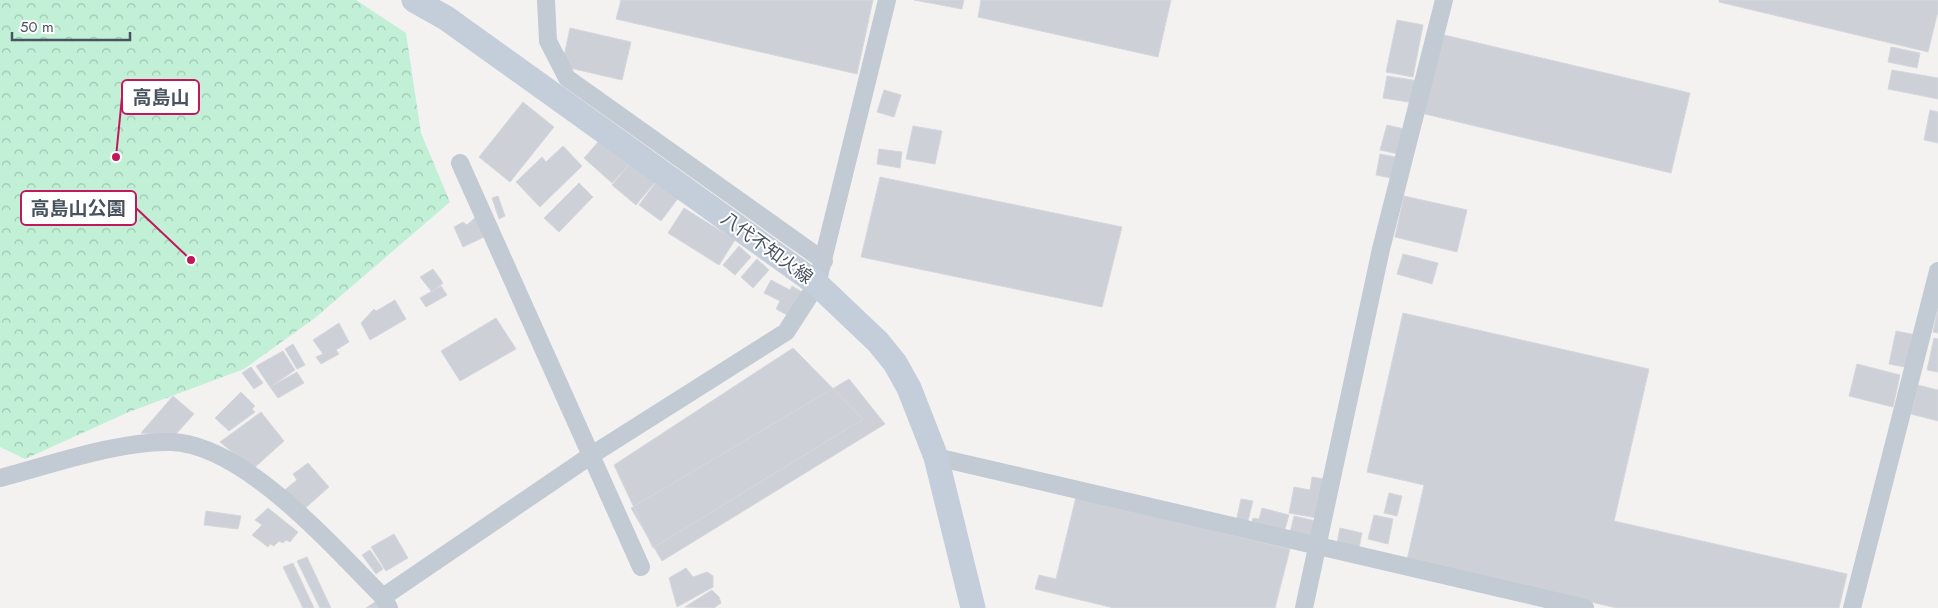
<svg xmlns="http://www.w3.org/2000/svg" width="1938" height="608" viewBox="0 0 1938 608" font-family="Jost,'Noto Sans JP',sans-serif">
  <style>
    .forest { fill: url(#forest-crowns) }
    .building { fill: #cdd0d7; stroke: #d5d7dd }
    .lines { fill: none; stroke-linecap: round; stroke-linejoin: round }
    .street { stroke: #c2cad3; stroke-width: 18 }
    .secondary { stroke: #c4cdda; stroke-width: 25 }
    .labels { text-anchor: middle; stroke-width: 4; stroke-linejoin: round; paint-order: stroke }
    .street-label { font-size: 18px; fill: #49535f; stroke: #fff }
    .leader { fill: none; stroke: #c2185b; stroke-width: 2 }
    .callout-dot { fill: #c2185b; stroke: #fff; stroke-width: 2 }
    .callout { fill: #fff; stroke: #c2185b; stroke-width: 2 }
    .callout-label { font-size: 19px; text-anchor: middle; font-weight: bold; fill: #49535f }
  </style>
  <defs>
    <pattern id="forest-crowns" width="20" height="18" patternUnits="userSpaceOnUse" patternTransform="scale(1.25)"><rect width="20" height="18" fill="#c1f0d7"/><path d="M2 6a3 3 0 1 1 6 0M12 15a3 3 0 1 1 6 0" fill="none" stroke="#9fc5b2"/></pattern>
  </defs>
  <rect width="100%" height="100%" fill="#f4f2f1"/>
  <path class="forest" d="M 0,0 L 356,0 L 406,33 L 421,133 L 450,202 L 315,318 L 244,369 L 129,412 L 25,459 L 0,447 Z"/>
  <path class="building" d="M 621,0 L 873,0 L 857,74 L 616,19 Z
    M 914,0 L 964,0 L 962,9 Z
    M 981,0 L 1171,0 L 1158,57 L 978,17 Z
    M 1719,0 L 1938,0 L 1938,11 L 1928,52 L 1719,2 Z
    M 1397,20 L 1423,25 L 1413,77 L 1386,72 Z
    M 570,28 L 631,42 L 622,80 L 570,68 L 564,56 Z
    M 1440,34 L 1690,93 L 1671,173 L 1421,113 Z
    M 1891,47 L 1920,53 L 1917,68 L 1888,62 Z
    M 1892,70 L 1938,78 L 1938,99 L 1888,89 Z
    M 1387,76 L 1419,81 L 1415,103 L 1383,98 Z
    M 884,90 L 901,95 L 894,117 L 877,112 Z
    M 523,102 L 554,127 L 510,182 L 479,157 Z
    M 1930,110 L 1938,112 L 1938,143 L 1924,140 Z
    M 1387,125 L 1404,129 L 1398,154 L 1380,150 Z
    M 913,126 L 942,131 L 935,164 L 906,159 Z
    M 600,140 L 632,161 L 612,183 L 584,158 Z
    M 563,146 L 582,166 L 540,207 L 516,182 L 542,157 L 546,162 Z
    M 879,149 L 902,152 L 900,168 L 877,164 Z
    M 1380,154 L 1395,157 L 1391,178 L 1376,175 Z
    M 632,161 L 656,181 L 636,205 L 612,185 Z
    M 880,177 L 1122,227 L 1102,307 L 861,257 Z
    M 657,181 L 679,197 L 661,221 L 639,205 Z
    M 579,183 L 593,197 L 559,232 L 544,218 Z
    M 498,196 L 505,216 L 499,219 L 492,198 Z
    M 1404,196 L 1467,210 L 1457,252 L 1395,237 Z
    M 684,208 L 735,240 L 719,265 L 668,233 Z
    M 477,216 L 486,236 L 463,247 L 454,227 L 463,222 L 467,225 Z
    M 739,246 L 751,257 L 735,275 L 723,265 Z
    M 1403,254 L 1438,263 L 1432,284 L 1397,274 Z
    M 757,259 L 769,270 L 753,288 L 741,277 Z
    M 433,269 L 443,283 L 432,292 L 420,277 Z
    M 771,280 L 790,290 L 792,286 L 802,292 L 789,316 L 776,309 L 780,301 L 764,293 Z
    M 441,286 L 447,295 L 426,307 L 420,298 Z
    M 395,300 L 406,319 L 370,340 L 361,323 L 374,309 L 376,311 Z
    M 1938,309 L 1938,333 L 1933,332 Z
    M 1403,313 L 1649,369 L 1614,521 L 1847,574 L 1839,608 L 1617,608 L 1407,560 L 1424,485 L 1367,472 Z
    M 496,318 L 516,349 L 460,381 L 441,351 Z
    M 339,323 L 349,342 L 336,350 L 339,354 L 321,364 L 316,357 L 323,354 L 313,340 Z
    M 1896,331 L 1916,335 L 1910,368 L 1889,364 Z
    M 1934,338 L 1938,339 L 1938,372 L 1927,370 Z
    M 293,344 L 305,365 L 297,369 L 285,349 Z
    M 793,348 L 863,419 L 653,548 L 614,465 Z
    M 283,351 L 295,370 L 270,387 L 256,366 Z
    M 1857,364 L 1900,375 L 1893,407 L 1849,396 Z
    M 251,367 L 263,383 L 254,389 L 242,373 Z
    M 297,372 L 304,383 L 278,398 L 270,387 Z
    M 849,379 L 885,424 L 662,561 L 631,508 Z
    M 1918,385 L 1938,390 L 1938,421 L 1911,414 Z
    M 241,392 L 255,406 L 252,409 L 255,412 L 229,431 L 215,418 Z
    M 173,396 L 194,414 L 175,435 L 141,433 Z
    M 261,412 L 284,441 L 253,469 L 220,442 Z
    M 308,463 L 329,487 L 302,511 L 282,492 L 297,480 L 293,474 Z
    M 1312,477 L 1325,479 L 1317,518 L 1289,513 L 1294,487 L 1310,490 Z
    M 1389,493 L 1402,496 L 1397,516 L 1384,513 Z
    M 1076,497 L 1290,549 L 1275,608 L 1114,608 L 1035,589 L 1039,575 L 1056,579 Z
    M 1241,499 L 1253,501 L 1247,525 L 1236,522 Z
    M 268,508 L 298,532 L 290,542 L 286,540 L 283,543 L 279,541 L 274,546 L 270,544 L 268,547 L 252,535 L 262,525 L 255,520 Z
    M 1262,508 L 1289,515 L 1283,536 L 1250,528 L 1253,518 L 1259,519 Z
    M 206,511 L 241,516 L 238,529 L 204,525 Z
    M 1374,515 L 1393,519 L 1388,544 L 1368,539 Z
    M 1294,516 L 1320,522 L 1316,539 L 1290,533 Z
    M 1340,528 L 1362,533 L 1359,548 L 1337,543 Z
    M 394,534 L 408,558 L 386,571 L 371,547 Z
    M 370,550 L 383,569 L 376,574 L 362,555 Z
    M 307,557 L 331,608 L 320,608 L 297,561 Z
    M 293,563 L 314,608 L 303,608 L 283,567 Z
    M 686,568 L 693,577 L 707,572 L 713,576 L 713,587 L 677,607 L 669,578 Z
    M 712,590 L 719,597 L 721,603 L 714,608 L 685,607 Z
    M 376,601 L 381,608 L 366,608 Z"/>
  <g class="lines">
    <path class="street" d="M 546,0 L 548,41 L 567,78 L 824,261
      M 460,163 L 641,567
      M 936,457 L 1585,608
      M 0,478 C 50,465 121,440 171,442 C 244,444 333,547 383,597 L 389,608
      M 383,597 L 590,456 L 786,332 L 817,284 L 887,0
      M 1304,608 L 1381,249 L 1444,0
      M 1852,608 L 1938,271"/>
    <path class="secondary" d="M 414,0 L 446,18 L 817,284 L 878,342 L 895,363 L 909,388 L 936,457 L 973,608"/>
  </g>
  <g class="labels">
    <g class="street-label">
      <text transform="translate(767 248) rotate(36)" y="6">八代不知火線</text>
    </g>
  </g>
  <path class="leader" d="M116 157L122 97M191 260L136 208"/>
  <g class="callout-dot">
    <circle cx="116" cy="157" r="5"/>
    <circle cx="191" cy="260" r="5"/>
  </g>
  <g class="callout">
    <rect x="122" y="80" width="77" height="34" rx="5"/>
    <rect x="21" y="191" width="115" height="34" rx="5"/>
  </g>
  <g class="callout-label">
    <text x="161" y="104">高島山</text>
    <text x="78" y="215">高島山公園</text>
  </g>
  <path d="M12 32v8h118v-8" fill="none" stroke="#49535f" stroke-width="2.5"/>
  <text x="20" y="32" font-size="15" fill="#49535f" stroke="#ffffff" stroke-width="4" paint-order="stroke">50 m</text>
</svg>
